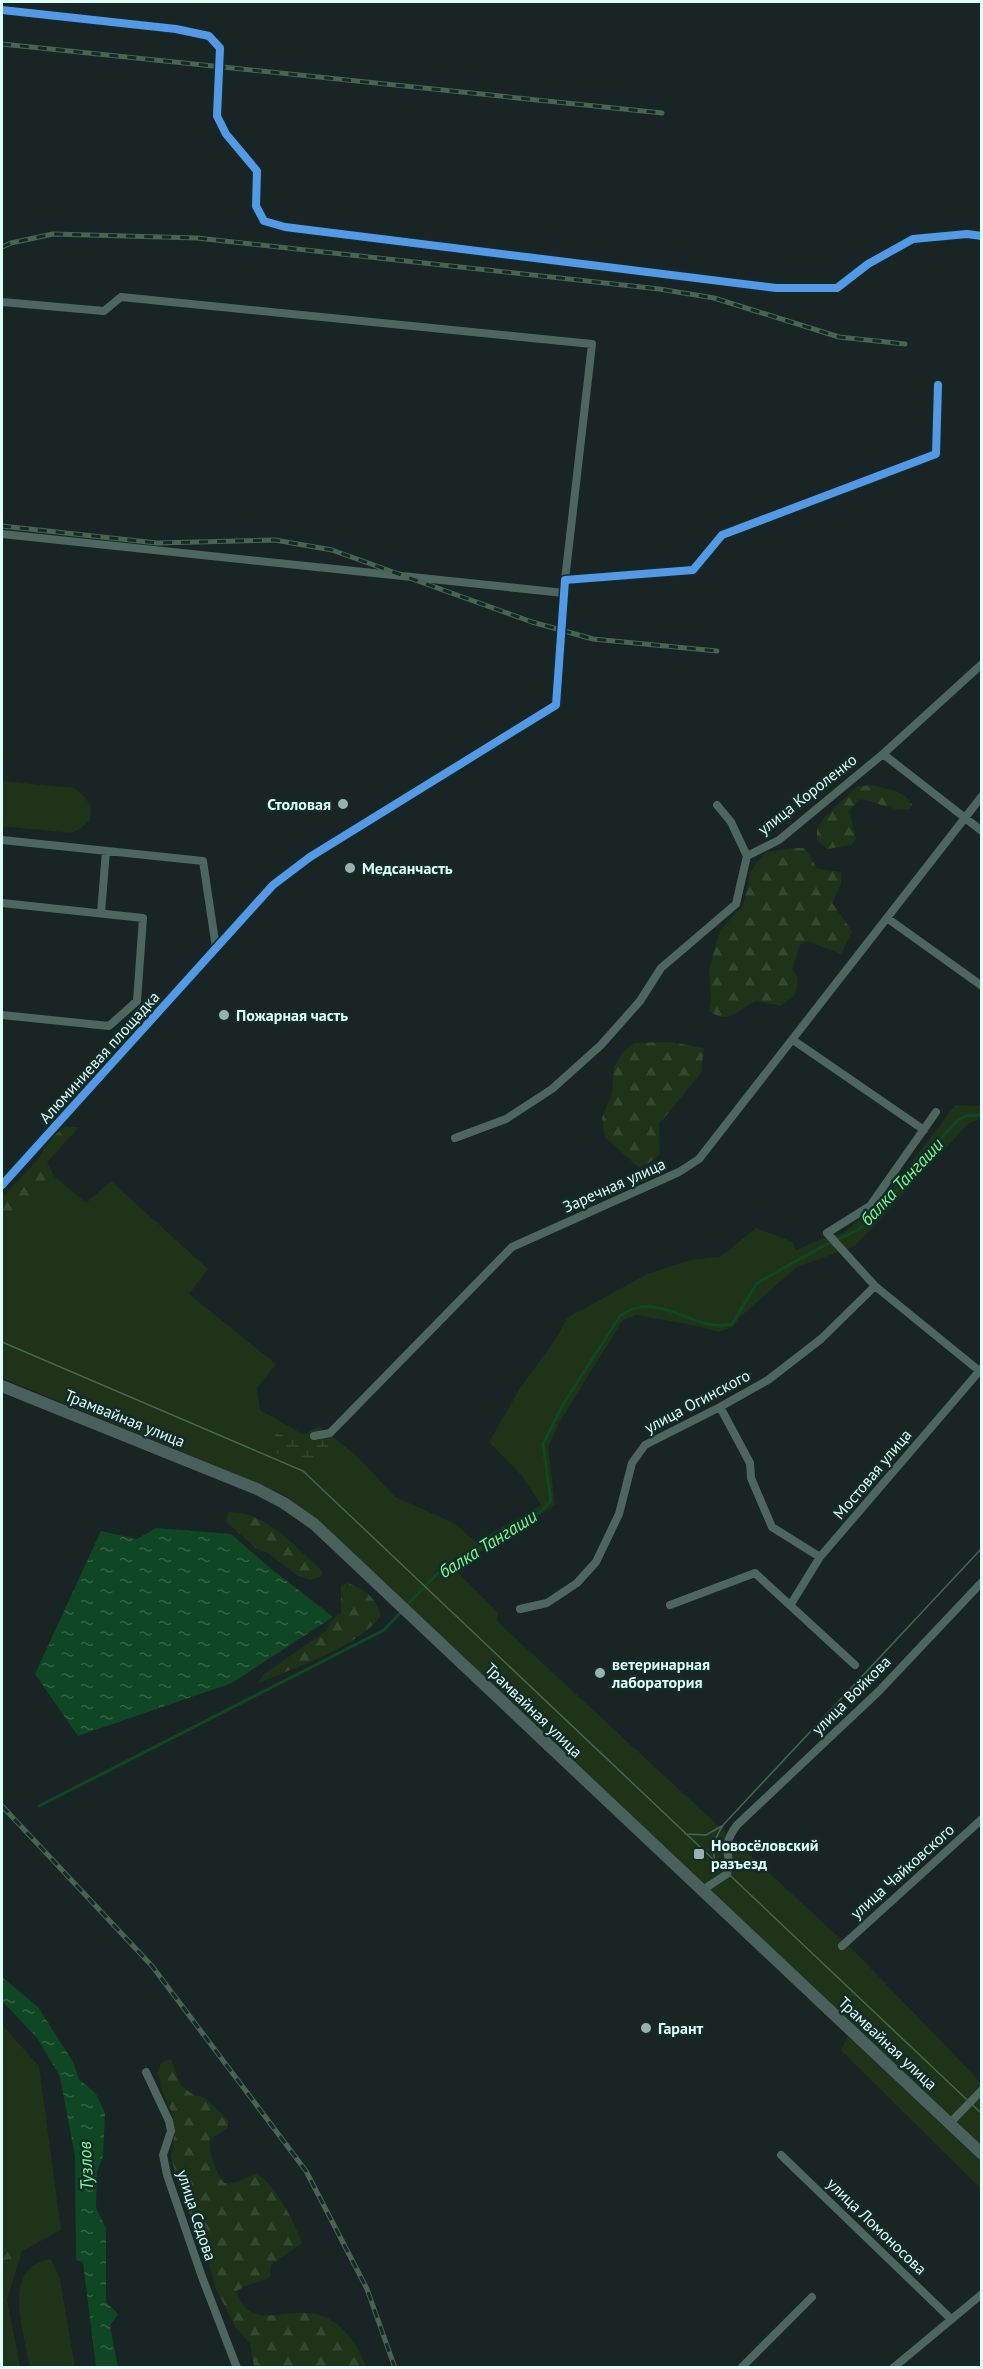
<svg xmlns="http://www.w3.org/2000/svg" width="983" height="2369" viewBox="0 0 983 2369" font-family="'PT Sans',sans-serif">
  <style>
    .green { fill: #1e3318 }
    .forest { fill: url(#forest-firs) }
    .wetland { fill: url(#wetland-marsh) }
    .water { fill: url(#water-ripples) }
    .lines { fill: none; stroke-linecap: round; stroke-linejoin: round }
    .stream { stroke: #0f4624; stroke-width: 3 }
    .street { stroke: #4e6660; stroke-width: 8 }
    .secondary { stroke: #49605c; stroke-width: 12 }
    .tram { stroke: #476550; stroke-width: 1.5 }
    .rail-casing { stroke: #476550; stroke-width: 5 }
    .rail { stroke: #132b29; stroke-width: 3; stroke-dasharray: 9; stroke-linecap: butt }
    .cycleway-casing { stroke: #132b29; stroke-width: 11 }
    .cycleway { stroke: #5399e6; stroke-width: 8 }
    .poi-dot { fill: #99b2af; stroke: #132b29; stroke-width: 2 }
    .labels { text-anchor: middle; stroke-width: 5; stroke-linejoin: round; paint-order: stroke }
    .street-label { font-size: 16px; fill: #defef9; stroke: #132b29 }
    .poi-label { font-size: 16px; font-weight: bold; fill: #defef9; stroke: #132b29; text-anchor: start }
    .water-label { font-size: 18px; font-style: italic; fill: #71f98b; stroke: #132b29 }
  </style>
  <defs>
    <pattern id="forest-firs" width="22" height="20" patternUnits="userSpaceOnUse" patternTransform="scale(1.5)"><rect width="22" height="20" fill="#1e3318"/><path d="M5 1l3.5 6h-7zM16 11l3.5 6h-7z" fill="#34472f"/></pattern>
    <pattern id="wetland-marsh" width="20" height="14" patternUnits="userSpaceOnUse" patternTransform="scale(1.5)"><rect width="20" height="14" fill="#1e3318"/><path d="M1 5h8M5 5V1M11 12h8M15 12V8" fill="none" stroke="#34472f"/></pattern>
    <pattern id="water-ripples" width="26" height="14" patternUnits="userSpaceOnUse" patternTransform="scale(1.5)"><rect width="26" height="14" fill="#0f4624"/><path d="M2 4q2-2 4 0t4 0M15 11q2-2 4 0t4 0" fill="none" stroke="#326245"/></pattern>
  </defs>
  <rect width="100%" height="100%" fill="#192525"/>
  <path class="green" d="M 2,781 L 74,788 L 84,796 L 91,806 L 90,820 L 80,829 L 71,833 L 2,826 Z
    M 955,1105 L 981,1106 L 981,1118 L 968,1124 L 855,1246 L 797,1267 L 739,1318 L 733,1327 L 718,1332 L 697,1326 L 637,1315 L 623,1320 L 560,1421 L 548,1447 L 555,1505 L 454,1569 L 498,1613 L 497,1621 L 858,1955 L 970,2071 L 981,2084 L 981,2147 L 309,1513 L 287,1497 L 260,1484 L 2,1378 L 2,1232 L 22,1218 L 40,1189 L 54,1176 L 86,1203 L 111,1181 L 208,1269 L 189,1294 L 276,1364 L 257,1388 L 260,1410 L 304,1435 L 319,1426 L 357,1456 L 395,1497 L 454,1523 L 476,1542 L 541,1505 L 522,1476 L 489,1442 L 520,1388 L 556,1339 L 567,1318 L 647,1274 L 691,1260 L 720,1257 L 756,1228 L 793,1242 L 796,1250 L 821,1239 L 843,1233 L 884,1199 Z
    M 2,2025 L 39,2066 L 61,2230 L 22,2251 L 7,2300 L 20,2367 L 2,2367 Z
    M 848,2036 L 981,2162 L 981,2189 L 841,2050 Z
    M 51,2259 L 60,2279 L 75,2367 L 30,2367 C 24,2334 0,2266 51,2259 Z"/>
  <path class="forest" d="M 870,785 L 896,791 L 905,796 L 912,804 L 910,809 C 894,812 877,802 860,799 L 849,811 L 856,839 L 851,845 L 827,849 L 817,840 L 817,829 L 824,818 L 857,787 Z
    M 794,848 L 805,848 L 817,869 L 841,872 L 841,883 L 832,903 L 852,931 L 841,954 L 808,941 L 800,945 L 792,969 L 798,978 L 795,995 L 781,1006 L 756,1001 C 737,1009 729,1026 709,1011 L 711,1001 L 709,970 L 720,930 L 743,906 L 751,871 L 761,857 L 767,852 Z
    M 670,1042 L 704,1048 L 701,1073 L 659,1124 L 660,1154 L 649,1163 L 639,1167 C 626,1158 618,1146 605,1138 L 602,1118 L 612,1094 L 614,1067 L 622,1053 L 634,1043 Z
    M 64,1127 L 79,1127 L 47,1162 L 54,1176 L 40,1189 L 22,1218 L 2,1232 L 2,1198 L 38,1159 L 50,1140 Z
    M 229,1512 C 264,1510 298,1549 322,1571 L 322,1576 L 311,1580 L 298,1576 L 268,1553 L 255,1548 L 226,1521 Z
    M 348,1583 C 367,1591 375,1597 381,1616 C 353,1650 297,1666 257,1684 L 264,1674 L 326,1631 L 331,1621 L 341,1612 L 341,1585 Z
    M 171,2059 L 181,2086 L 194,2095 L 205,2098 L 228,2120 L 228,2128 L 210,2139 C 209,2155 215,2170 224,2183 L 237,2182 L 257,2173 C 278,2189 293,2219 302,2243 L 271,2265 L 270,2277 C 259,2283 247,2283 237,2291 C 247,2329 280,2311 308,2313 C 338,2315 357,2342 366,2367 L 254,2367 L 250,2344 L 236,2328 L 215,2287 L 201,2231 L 187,2210 L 177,2182 L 171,2156 L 175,2133 L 171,2111 L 161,2088 L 158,2072 L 162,2062 Z
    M 16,2236 L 13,2259 L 2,2260 L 2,2237 Z"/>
  <path class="wetland" d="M 275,1433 L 305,1442 L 329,1440 L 325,1459 L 309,1468 L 271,1451 Z"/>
  <path class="water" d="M 156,1528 L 231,1534 L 269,1567 L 333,1617 L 232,1683 L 78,1736 L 35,1674 L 101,1531 L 137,1539 Z
    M 2,1977 L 38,2007 L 73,2062 L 79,2079 L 96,2094 L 105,2113 L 103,2156 L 97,2172 L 96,2208 L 106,2228 L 106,2302 L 118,2314 L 110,2326 L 118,2367 L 96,2367 L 83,2262 L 76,2260 L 75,2156 L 60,2077 L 38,2039 L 2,2001 Z"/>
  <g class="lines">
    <path class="stream" d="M 407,1605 L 437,1574 L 539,1513 L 551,1501 L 543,1444 L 564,1403 L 620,1316 C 659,1287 693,1334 732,1324 L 757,1283 L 825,1245 L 858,1230 L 880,1211 L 933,1147 L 958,1120 L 966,1116 L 982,1115
      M 39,1806 L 384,1630 L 403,1610"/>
    <path class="street" d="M 2,10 L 176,29 L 209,36 L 220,48 L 217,116 L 226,134 L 257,171 L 256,206 L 264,221 L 285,227 L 776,288 L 837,288 L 868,264 L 913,239 L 967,234 L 982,236
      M 2,302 L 104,311 L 121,297 L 592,344 L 565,580
      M 2,534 L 564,593
      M 883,754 L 982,831
      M 717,805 L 731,822 L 747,856
      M 2,840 L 203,861 L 216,948
      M 2,903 L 143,918 L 137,1001 L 109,1026 L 2,1015
      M 101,913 L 106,851
      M 887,918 L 982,986
      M 793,1040 L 924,1130
      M 936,1112 L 870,1206 L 827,1233 L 875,1286 L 982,1373
      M 455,1138 L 506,1119 L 552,1089 L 601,1045 L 640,1001 L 661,968 L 736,904 L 747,856 L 779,840 L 883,754 L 982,664
      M 2,1185 L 273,885 L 310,857 L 556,705 L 565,580 L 693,570 L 722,535 L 936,454 L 938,385
      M 720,1407 L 750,1463 L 751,1478 L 772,1527 L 820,1557
      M 314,1436 L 330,1433 L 512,1247 L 679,1172 L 699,1159 L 982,796
      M 791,1604 L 820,1557 L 982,1368
      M 670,1605 L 755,1573 L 855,1665
      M 520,1609 L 547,1603 L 577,1583 L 596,1562 L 619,1514 L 632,1463 L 645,1445 L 720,1407 L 768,1380 L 821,1339 L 875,1286
      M 701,1891 L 727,1874 C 733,1852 719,1849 737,1825 L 879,1691 L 982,1582
      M 842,1946 L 982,1819
      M 146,2072 L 169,2121 L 171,2131 L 163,2155 L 167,2175 L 202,2277 L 237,2368
      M 949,2124 L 982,2090
      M 781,2155 L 951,2319
      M 741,2368 L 812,2297
      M 893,2368 L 982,2294"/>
    <path class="secondary" d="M 2,1386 L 257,1489 L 284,1503 L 314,1524 L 982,2154"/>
    <path class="tram" d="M 2,1342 L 303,1471 L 982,2114
      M 685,1834 L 706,1835 L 722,1826
      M 716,1866 C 711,1849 714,1838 724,1824 L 982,1548"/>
    <defs>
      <path id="rail" d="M 2,44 L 662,113
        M 2,247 L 11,243 L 53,234 L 197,238 L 659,289 L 714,298 L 839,337 L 905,344
        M 2,526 L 157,543 L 275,540 L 332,550 L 532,622 L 593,639 L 717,651
        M 2,1806 L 152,1966 L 306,2171 L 367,2289 L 395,2368"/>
    </defs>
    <use href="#rail" class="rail-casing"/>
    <use href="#rail" class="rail"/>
    <defs>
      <path id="cycleway" d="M 2,10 L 176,29 L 209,36 L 220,48 L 217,116 L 226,134 L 257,171 L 256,206 L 264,221 L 285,227 L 776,288 L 837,288 L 868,264 L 913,239 L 967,234 L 982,236
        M 2,1185 L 273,885 L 310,857 L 556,705 L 565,580 L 693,570 L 722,535 L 936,454 L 938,385"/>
    </defs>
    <use href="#cycleway" class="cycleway-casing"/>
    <use href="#cycleway" class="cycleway"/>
  </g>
  <g class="poi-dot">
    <circle cx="343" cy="804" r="6"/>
    <circle cx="350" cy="868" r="6"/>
    <circle cx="224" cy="1015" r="6"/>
    <circle cx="600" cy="1673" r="6"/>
    <rect x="693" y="1848" width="12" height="12" rx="3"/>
    <circle cx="646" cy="2028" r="6"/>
  </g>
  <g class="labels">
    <g class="street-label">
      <text transform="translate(807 794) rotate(-38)" y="6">улица Короленко</text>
      <text transform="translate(99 1057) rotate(-48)" y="6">Алюминиевая площадка</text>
      <text transform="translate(614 1185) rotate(-24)" y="6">Заречная улица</text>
      <text transform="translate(697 1401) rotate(-28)" y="6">улица Огинского</text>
      <text transform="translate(125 1418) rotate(22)" y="6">Трамвайная улица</text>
      <text transform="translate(872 1474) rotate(-50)" y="6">Мостовая улица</text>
      <text transform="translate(851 1695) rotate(-45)" y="6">улица Войкова</text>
      <text transform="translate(534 1710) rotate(44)" y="6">Трамвайная улица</text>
      <text transform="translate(902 1871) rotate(-42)" y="6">улица Чайковского</text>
      <text transform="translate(888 2043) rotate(43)" y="6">Трамвайная улица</text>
      <text transform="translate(197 2215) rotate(72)" y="6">улица Седова</text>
      <text transform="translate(877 2226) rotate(44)" y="6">улица Ломоносова</text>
    </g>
    <g class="poi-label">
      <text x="331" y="810" text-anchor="end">Столовая</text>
      <text x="362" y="874">Медсанчасть</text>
      <text x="236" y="1021">Пожарная часть</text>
      <text x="612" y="1670">ветеринарная<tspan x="612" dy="18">лаборатория</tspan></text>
      <text x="711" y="1851">Новосёловский<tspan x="711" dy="18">разъезд</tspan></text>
      <text x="658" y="2034">Гарант</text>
    </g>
    <g class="water-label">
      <text transform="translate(902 1182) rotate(-47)" y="6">балка Тангаши</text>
      <text transform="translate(488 1544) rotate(-32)" y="6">балка Тангаши</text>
      <text transform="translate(86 2166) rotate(-93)" y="6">Тузлов</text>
    </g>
  </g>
  <rect width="983" height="2369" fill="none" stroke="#defef9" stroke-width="6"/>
</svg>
